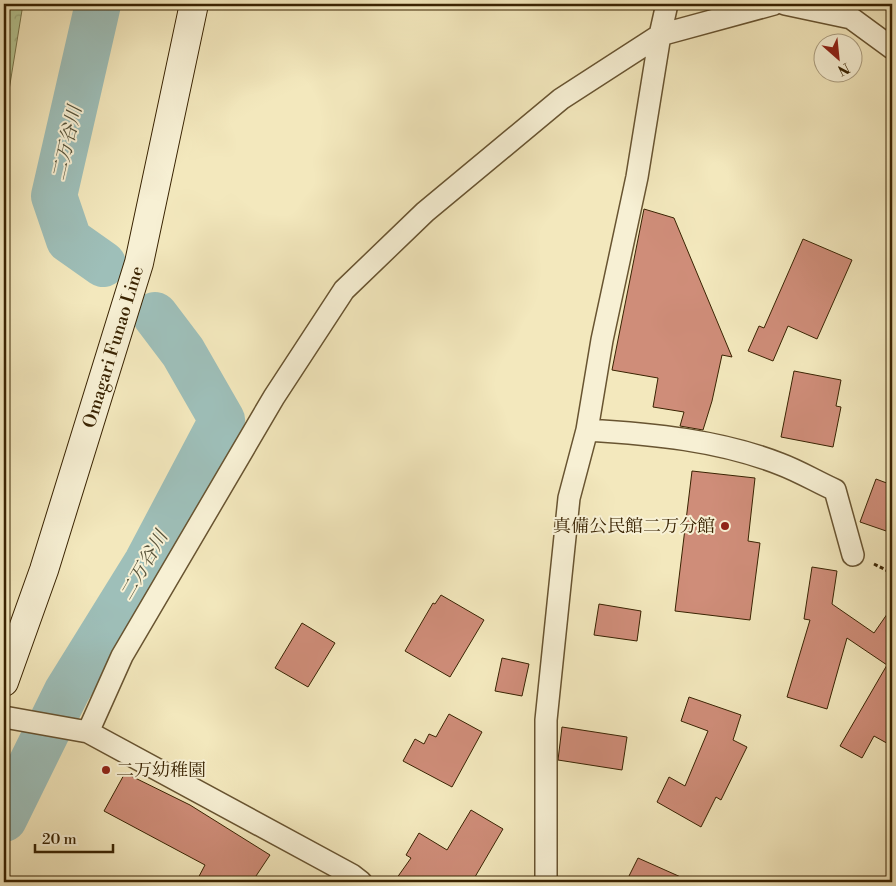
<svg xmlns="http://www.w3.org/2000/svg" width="896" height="886" viewBox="0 0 896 886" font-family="'Libre Bodoni','Noto Serif JP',serif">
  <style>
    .forest { fill: url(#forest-crowns); stroke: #78754b }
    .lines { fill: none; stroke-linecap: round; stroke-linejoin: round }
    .river { stroke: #9ebfb9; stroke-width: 46 }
    .building { fill: #cf8d79; stroke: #392302 }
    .minor-casing { stroke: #685431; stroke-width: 24 }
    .secondary-casing { stroke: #392302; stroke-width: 30 }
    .path { stroke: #392302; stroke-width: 3; stroke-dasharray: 4 2.5; stroke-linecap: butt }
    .minor { stroke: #f7f0d4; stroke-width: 21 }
    .secondary { stroke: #f7f0d4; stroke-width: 28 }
    .poi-dot { fill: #8f2418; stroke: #f7f0d4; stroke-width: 2 }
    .labels { text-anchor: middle; stroke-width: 4; stroke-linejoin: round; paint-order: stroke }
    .street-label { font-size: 18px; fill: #392302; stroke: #f7f0d4 }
    .poi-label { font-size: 18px; fill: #392302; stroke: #f7f0d4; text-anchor: end }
    .water-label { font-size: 19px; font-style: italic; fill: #575239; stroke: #f7f0d4 }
  </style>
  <defs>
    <pattern id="forest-crowns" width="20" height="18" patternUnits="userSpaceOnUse" patternTransform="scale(1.25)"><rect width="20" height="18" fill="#b6c794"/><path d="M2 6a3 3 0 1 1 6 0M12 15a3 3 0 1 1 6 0" fill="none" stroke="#9dab7e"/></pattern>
  </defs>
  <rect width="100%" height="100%" fill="#f3e8bd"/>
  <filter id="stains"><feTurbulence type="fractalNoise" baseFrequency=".004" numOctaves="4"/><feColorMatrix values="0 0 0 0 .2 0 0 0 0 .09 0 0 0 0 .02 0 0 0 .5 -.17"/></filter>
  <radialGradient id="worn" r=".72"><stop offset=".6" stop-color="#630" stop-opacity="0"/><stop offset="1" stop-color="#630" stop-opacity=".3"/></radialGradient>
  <path class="forest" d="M 4,4 L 23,4 L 4,121 Z"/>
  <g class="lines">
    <path class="river" d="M 98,4 L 54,196 L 69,240 L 103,264
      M 4,819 L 67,691 L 147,562 L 222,420 L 183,352 L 155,315"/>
  </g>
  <path class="building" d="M 644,209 L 674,218 L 732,357 L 722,355 L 712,401 L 703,430 L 680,426 L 684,412 L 653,407 L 658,378 L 612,370 Z
    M 803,239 L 852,260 L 817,339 L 788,326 L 773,361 L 748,351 L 759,326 L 764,328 Z
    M 794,371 L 841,380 L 836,406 L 841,407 L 833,447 L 781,437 Z
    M 692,471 L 755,478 L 748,541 L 760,543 L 750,620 L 675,611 Z
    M 876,479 L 892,485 L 892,533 L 860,522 Z
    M 812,567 L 837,571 L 832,604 L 874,633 L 892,607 L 892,746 L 874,736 L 862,758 L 840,746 L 887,665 L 847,638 L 827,709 L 787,697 L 810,620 L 804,619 Z
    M 441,595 L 484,620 L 450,677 L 405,651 L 433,603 L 435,604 Z
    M 599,604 L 641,611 L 637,641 L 594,635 Z
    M 302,623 L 335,643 L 308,687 L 275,668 Z
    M 502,658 L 529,664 L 522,696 L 495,691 Z
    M 689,697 L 741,715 L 733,740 L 747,747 L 721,800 L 716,797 L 701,827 L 657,802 L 669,777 L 685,786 L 708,731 L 681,721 Z
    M 449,714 L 482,732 L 452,787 L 403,761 L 415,739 L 424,744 L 429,734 L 436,737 Z
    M 562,727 L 627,737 L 622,770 L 558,760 Z
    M 125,773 L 190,805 L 270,855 L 252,882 L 196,882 L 205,865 L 104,811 Z
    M 471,810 L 503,829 L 472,882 L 394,882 L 411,858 L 406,855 L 419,833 L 447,850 Z
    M 638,858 L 692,882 L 626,882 Z"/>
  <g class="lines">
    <defs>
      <path id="minor" d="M 785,4 L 851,18 L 892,48
        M 587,430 C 652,434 719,440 780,464 C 799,471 817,482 835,490 L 853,555
        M 4,717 L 88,732 L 352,875 L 361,882
        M 88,732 L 122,656 L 274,397 L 344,290 L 425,212 L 561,99 L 660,35 L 774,4
        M 546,882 L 546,720 L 569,498 L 587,430 L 602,340 L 637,177 L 660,35 L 667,4"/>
      <path id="secondary" d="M 4,682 L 44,570 L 139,263 L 194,4"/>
    </defs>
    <use href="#minor" class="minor-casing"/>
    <use href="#secondary" class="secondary-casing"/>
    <path class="path" d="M 874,564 L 892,573"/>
    <use href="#minor" class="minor"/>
    <use href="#secondary" class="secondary"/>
  </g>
  <g class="poi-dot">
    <circle cx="725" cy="526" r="5"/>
    <circle cx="106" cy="770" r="5"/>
  </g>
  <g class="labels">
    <g class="street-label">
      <text transform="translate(113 347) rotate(-73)" y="6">Omagari Funao Line</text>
    </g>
    <g class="poi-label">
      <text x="715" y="532">真備公民館二万分館</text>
      <text x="116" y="776" text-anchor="start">二万幼稚園</text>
    </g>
    <g class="water-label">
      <text transform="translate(66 143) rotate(-77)" y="7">二万谷川</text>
      <text transform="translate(143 565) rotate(-60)" y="7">二万谷川</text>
    </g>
  </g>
  <rect width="896" height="886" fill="none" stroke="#f3e8bd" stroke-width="20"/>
  <rect x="5" y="5" width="886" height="876" fill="none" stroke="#392302" stroke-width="2.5"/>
  <rect x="10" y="10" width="876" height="866" fill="none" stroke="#392302"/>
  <g transform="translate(838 58) rotate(153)"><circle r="24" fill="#f7f0d4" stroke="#ab9e80"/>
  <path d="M0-4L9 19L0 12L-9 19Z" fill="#8f2418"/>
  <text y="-8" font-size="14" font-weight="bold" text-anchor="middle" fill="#392302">N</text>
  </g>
  <path d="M35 844v8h78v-8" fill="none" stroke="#392302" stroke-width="2.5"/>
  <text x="42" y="844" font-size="15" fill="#392302" stroke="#f7f0d4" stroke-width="4" paint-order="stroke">20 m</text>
  <rect width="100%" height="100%" filter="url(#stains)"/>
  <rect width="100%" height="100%" fill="url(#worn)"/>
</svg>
